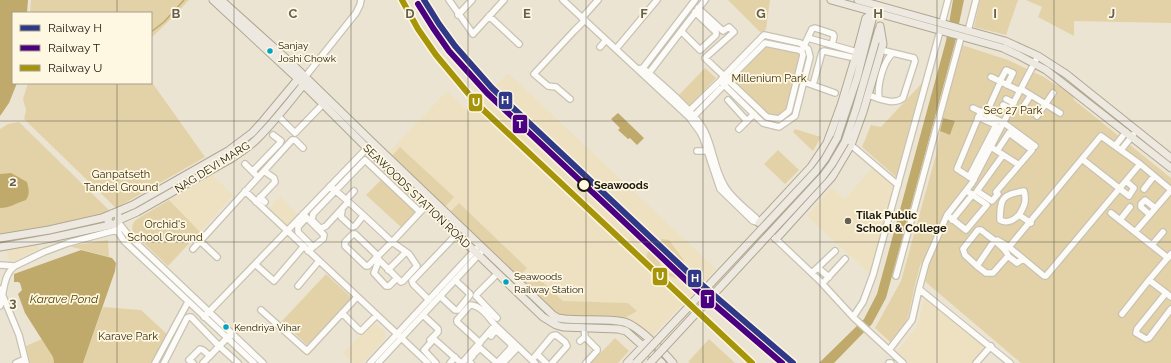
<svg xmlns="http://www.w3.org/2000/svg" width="1171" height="363" viewBox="0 0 1171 363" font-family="Raleway,sans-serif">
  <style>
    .built { fill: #ede1c2 }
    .green { fill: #e3d2a7; fill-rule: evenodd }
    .water { fill: #bfaa6c }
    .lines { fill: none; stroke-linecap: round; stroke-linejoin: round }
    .stream { stroke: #bfaa6c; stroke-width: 1.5 }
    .minor-casing { stroke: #c7c2b3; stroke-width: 8 }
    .major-casing { stroke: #afa792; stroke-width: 9 }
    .minor { stroke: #fcfbf8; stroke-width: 5.5 }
    .major { stroke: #ede9e0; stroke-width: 7 }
    .major-bridge-casing { stroke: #afa792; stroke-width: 9; stroke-linecap: butt }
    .major-bridge { stroke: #ede9e0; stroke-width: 7 }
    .rail-1-casing { stroke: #fef7e2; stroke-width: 9 }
    .rail-2-casing { stroke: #fef7e2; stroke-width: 9 }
    .rail-3-casing { stroke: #fef7e2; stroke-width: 9 }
    .rail-1 { stroke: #303888; stroke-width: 6 }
    .rail-2 { stroke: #4b0082; stroke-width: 6 }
    .rail-3 { stroke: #a69509; stroke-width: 6 }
    .grid { fill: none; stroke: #655f51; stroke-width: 1; stroke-opacity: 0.55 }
    .bus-dot { fill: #01a2c4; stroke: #fef7e2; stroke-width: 1.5 }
    .stop-dot { fill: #fef7e2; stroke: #1c180c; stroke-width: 2 }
    .poi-dot { fill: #655f51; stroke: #fef7e2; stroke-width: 1.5 }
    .labels { text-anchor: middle; stroke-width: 3.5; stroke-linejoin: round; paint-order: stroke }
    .bus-label { font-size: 10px; fill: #1c180c; stroke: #fef7e2; text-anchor: start }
    .park-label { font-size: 11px; fill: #3a2e0a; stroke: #fef7e2 }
    .street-label { font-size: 11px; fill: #1c180c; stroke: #fef7e2 }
    .stop-label { font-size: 11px; font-weight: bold; fill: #1c180c; stroke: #fef7e2; text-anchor: start }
    .poi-label { font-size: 11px; font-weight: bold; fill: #1c180c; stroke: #fef7e2; text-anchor: start }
    .water-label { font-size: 12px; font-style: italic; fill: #574401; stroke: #fef7e2 }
    .grid-label { font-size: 13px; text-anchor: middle; font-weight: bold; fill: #655f51; stroke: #fef7e2; stroke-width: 3.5; stroke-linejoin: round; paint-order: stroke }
    .line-badge { stroke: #fef7e2; stroke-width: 1.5 }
    .badge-label { font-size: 11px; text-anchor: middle; font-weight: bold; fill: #fff }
  </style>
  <rect width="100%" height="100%" fill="#ece4d2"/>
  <path class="built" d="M 508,73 L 716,269 L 649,339 L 630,324 L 558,318 L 386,155 L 447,91 L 470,113 Z
    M 872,168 L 894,186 L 870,274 L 807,216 L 832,188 L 845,199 Z
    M 212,175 L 233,195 L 200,232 L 169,200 Z
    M 280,197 L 298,214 L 287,226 L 269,209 Z
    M 37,245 L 39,249 L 15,261 L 8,260 L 7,250 Z
    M 925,296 L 987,347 L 973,363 L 910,363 L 897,351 L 916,328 L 919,321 Z
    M 373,322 L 385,331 L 385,339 L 362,363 L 353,363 L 343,353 Z"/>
  <path class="green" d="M 31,0 L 189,0 L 173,17 L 151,38 L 151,13 L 30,13 Z
    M 728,0 L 770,0 L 766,29 L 763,33 L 759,31 Z
    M 980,0 L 1018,0 L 1006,35 L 974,27 Z
    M 1026,0 L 1171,0 L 1171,23 L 1074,21 L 1074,36 L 1038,17 L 1042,7 Z
    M 766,45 L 798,52 L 801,55 L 787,110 L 779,117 L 767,114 L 732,80 Z
    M 962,45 L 1008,60 L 1044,77 L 1054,84 L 1061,86 L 1073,94 L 1074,100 L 1171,178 L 1171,363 L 1021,363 L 928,284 L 924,280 L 921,262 L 915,285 L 908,317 L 906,322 L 890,342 L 875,328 L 901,281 L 936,155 L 940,131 L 950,135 L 955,121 L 943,118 Z
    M 705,68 L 716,78 L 690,106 L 678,96 Z
    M 151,81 L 205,157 L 116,208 L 24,119 L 26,110 L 23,99 L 28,83 L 151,83 Z
    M 922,83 L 896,177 L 862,147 L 871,125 L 881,127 Z
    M 19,122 L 111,212 L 47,226 L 0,234 L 0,129 L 8,124 Z
    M 795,129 L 821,137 L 813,151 L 793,132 Z
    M 400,147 L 454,197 L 445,207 L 391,157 Z
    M 778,150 L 799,170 L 785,184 L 764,164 Z
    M 382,179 L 417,212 L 402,228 L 366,195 Z
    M 169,200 L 200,232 L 168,266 L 135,235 C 131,229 131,224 137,219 Z
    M 459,203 L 527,268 L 518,278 L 449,213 Z
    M 662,239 L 669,240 L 683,259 L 688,274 L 686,278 C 673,281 658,270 648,264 C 642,254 653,242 662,239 ZM 670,252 L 675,253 L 685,273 L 684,276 L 670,273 L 660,267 C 659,260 664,255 670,252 Z
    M 108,240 L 109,257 L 69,246 Z
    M 532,272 L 563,301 L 628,303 L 637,311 L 623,319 L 559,315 L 555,313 L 523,283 Z
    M 326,274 L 352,298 L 307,345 L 282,321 Z
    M 103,307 L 141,310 L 167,334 L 152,363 L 83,363 Z
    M 615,338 L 629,351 L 618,363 L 591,363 Z
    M 42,339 L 53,357 L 54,363 L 30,363 L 26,346 Z
    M 709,339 L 735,363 L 690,363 L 688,362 Z"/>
  <path class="water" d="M 0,0 L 28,0 L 27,13 L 13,13 L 13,83 L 17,83 L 9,103 L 0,116 Z
    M 953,0 L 964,0 L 955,43 L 886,298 L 872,324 L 834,363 L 819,363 L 864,319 L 877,294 L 946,41 Z
    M 618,113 L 644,138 L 637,145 L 630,138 L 628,139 L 618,130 L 620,128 L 611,119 Z
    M 943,118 L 955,121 L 950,135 L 940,131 Z
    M 11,173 L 27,182 C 29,190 30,194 26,200 C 16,203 10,208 0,208 L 0,174 Z
    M 81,250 L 112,258 L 116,263 L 115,271 L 83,363 L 54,363 L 53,357 L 25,313 L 18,294 L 22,290 L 20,283 L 18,282 L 14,282 L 14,274 Z"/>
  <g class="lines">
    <path class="stream" d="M 151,32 L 164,22 L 184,0"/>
    <defs>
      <path id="minor" d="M 449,0 L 473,34 L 504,0
        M 563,0 L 689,117 L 700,132 L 703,138 L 720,189 L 753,221 L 759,223
        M 698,8 L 723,31 L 729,27 L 734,32 L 705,58 C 713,66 721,73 728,80 L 767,117 L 779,119 L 789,111 L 803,55 L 802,52 L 799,50 L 765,43 L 728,80 L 724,85 L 694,116 L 689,117 L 689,111 L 720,81 L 724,76 L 764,35 L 800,43 L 808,49 L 810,57 L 795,116 L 779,127 L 763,123 L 724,85 L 720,81
        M 458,15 L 472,0
        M 489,16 L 519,44
        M 582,18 L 598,0
        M 942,23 L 948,0
        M 681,31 L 700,50 L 716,35 L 716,32 L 695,12
        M 968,31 L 976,0
        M 808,38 L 857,52
        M 600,47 L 606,40
        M 803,48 L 812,29 L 815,28 L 833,34 L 834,36 L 832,45
        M 616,49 L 657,0
        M 638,69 L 643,68 C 661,84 693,110 704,130 C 713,147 714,168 724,185 C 731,198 745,208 756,218 L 759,223 L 819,280 L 853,317 L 903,363
        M 643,70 L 643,68 L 695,0
        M 646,74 L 649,73 L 705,0
        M 305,77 L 356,13 L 360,5 L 361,0
        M 991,77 L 1020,91
        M 1000,81 L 1006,70 L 1013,73 L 1007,85
        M 804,82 L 835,93
        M 813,85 L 822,52 L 824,51 L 855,58
        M 1021,89 L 1060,113
        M 868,95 C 878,98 893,106 903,98 L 915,61 L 914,58 L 881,50
        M 879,98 C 877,86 883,61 893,53
        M 570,99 L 556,87 L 548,86 L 534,74 L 574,31 L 585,20
        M 1006,99 L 1014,103
        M 728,100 L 747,121
        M 1003,105 L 1011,109
        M 1023,107 L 1031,95
        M 973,108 L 1004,123 L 1035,146
        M 986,114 L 999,85
        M 278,116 L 295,133 L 323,104
        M 1037,116 L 1053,93
        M 739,129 L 754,114
        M 851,145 L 898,185
        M 1115,146 L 1126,132
        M 991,147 L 1019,165 L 1032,150 L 1009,133 L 997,151
        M 1121,150 L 1133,135
        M 697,151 L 707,151
        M 1003,155 L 977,191 L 992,201 L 998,194 L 996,192 L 1019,165
        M 1082,159 L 1129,196 L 1134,188 L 1126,181
        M 245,164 L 255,174
        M 253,171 L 280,143 L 281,141 L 273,135
        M 969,177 L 996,125 L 978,117
        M 974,180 L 957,169 L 981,111
        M 330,186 C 352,204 372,223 392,242 L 420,212 L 365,160 L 313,214 L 312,220 L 319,227 L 322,228 L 326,226 L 348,202
        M 1144,189 L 1154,176
        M 245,191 L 428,363
        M 260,197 L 265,202
        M 346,200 L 354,191
        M 256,202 L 275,182 L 274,178 L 264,171
        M 342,210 L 341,217 L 352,227 L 355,226 L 363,216
        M 420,212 L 432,200
        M 1111,213 L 1135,232 L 1171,190
        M 303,214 L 324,235 L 323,239 L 308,251
        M 1149,214 L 1141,207 L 1141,204 L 1145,200 L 1155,208
        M 947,215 L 966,230 L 987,205 L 967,191
        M 1019,215 C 1024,207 1027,201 1024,191 C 1002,195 1000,198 1000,220 C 1007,224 1014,220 1019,215 L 1031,223
        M 306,218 L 298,227 L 298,232 L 313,247
        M 952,220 L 973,194
        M 1120,220 L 1130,207
        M 118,222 L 129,236 L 263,363
        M 113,224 L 124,241 L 254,363
        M 1135,232 L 1168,258
        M 200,241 L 217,257
        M 1152,245 L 1163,232
        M 1009,247 L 1101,136 L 1140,164 L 1171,190
        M 193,249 L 292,140 L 295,140 L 303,148
        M 1171,254 L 1149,280 L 1166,293 L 1137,329 L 1136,333 L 1146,339 L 1149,338 L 1171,309
        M 1008,256 L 1017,263 L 1023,259
        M 376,257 L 401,282 L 403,281 L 417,266 L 409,254 L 392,242 L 368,266 L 366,266 L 345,246 L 345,242 L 353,234 L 355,234 L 378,256
        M 379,260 L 374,273 L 386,286 L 389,286 L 397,278
        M 255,264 L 274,281 L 304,246
        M 0,265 L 15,266
        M 977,266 L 965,255 L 963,249 L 978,230 L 981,230 C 988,236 1007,248 1008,256 L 993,273 L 986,273 L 977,266 L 994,241 L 997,240 L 1009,247 L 1044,276 L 1046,276 L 1140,164
        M 818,268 L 829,277
        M 388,270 L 406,252
        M 812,273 L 835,251
        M 497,274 L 477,294 L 476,296 L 497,318
        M 896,276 L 961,37
        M 823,283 L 845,259
        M 298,286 L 319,261
        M 0,289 L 19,335 L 26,363
        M 919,289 L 1010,363
        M 1166,293 L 1171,297
        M 440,296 L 455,310 L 458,310 L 470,295 L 470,294 L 455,280
        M 429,300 L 413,284 L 412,281 L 457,234
        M 0,306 C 4,294 3,274 15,266 L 44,252 L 68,243 L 120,229
        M 261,310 L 307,351 L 357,297
        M 342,313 L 359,330 L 361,331 L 377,315
        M 1122,314 L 1149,280
        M 423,315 L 438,329 L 438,332 L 430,340
        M 204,317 L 369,146
        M 853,317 L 863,302 L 873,275 L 940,31
        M 584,328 L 585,337 L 597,349 L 597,351 L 586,363
        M 491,336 L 494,332 L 498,332 L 511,344 L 511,348 L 497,363
        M 580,341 L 585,337
        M 480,343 L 457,322 L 457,320 L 470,305 C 481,305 489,318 495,325
        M 889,350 L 912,320 L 919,289 L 926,263 L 947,215 L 972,183 L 1038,56
        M 475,353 L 480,348 L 497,363
        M 537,354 L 546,363
        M 532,360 L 552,336 L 556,335 L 565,342 L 567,346 L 552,363
        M 16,363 L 25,359
        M 155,363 L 188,302
        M 164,363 L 187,318 L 189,317 L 191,317 L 219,346 L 238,363
        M 193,363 L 189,360 L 200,349 L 203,350 L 210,356
        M 203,363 L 229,336
        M 370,363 L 476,249
        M 378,363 L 484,249
        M 436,363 L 424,350 L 434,339 L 461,363
        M 450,363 L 455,357
        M 462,363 L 495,325 L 535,363
        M 471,363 L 468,360 L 473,356
        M 503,363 L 518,347
        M 889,363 L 891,363
        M 976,363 L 991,346"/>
      <path id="major" d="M 213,0 L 298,79 L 367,148 L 543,317 L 556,325 L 563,327 L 618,329 L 626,331 L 662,363
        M 221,0 L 289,61 L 372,142 L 553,315 L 558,318 L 565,319 C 584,321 606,318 624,322 C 637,325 664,352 673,363
        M 831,0 L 1003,48 L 1018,55 L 1046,70 L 1171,168
        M 858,0 L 1005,41 L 1038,56 L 1066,74 L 1171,158
        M 837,138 L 857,78 L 874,12
        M 845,142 L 856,109 L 879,29
        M 114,213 L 133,205 L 228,151 L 252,133 L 263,121 L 298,79 L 301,78
        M 119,220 L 137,212 L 232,158 C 241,152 250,146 257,139 C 274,122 289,103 304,84 L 305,81
        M 759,223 L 811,167 L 827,143 L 841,105 L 857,52 L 866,18 L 874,12
        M 0,238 L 49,230 L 102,218 L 109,215
        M 776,239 L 832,177 L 851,145 L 863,112 L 883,44 L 880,26
        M 0,247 L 51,238 L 115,224 C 126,215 108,207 108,221 L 111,224
        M 627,363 L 646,343"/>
    </defs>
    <use href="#minor" class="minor-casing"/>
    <use href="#major" class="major-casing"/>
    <use href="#minor" class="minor"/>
    <use href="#major" class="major"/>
    <defs>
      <path id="major-bridge" d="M 636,363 L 816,171 L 825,159 L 837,138
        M 650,363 L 823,176 L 832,164 L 845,142"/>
    </defs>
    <use href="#major-bridge" class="major-bridge-casing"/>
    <use href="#major-bridge" class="major-bridge"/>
    <defs>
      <path id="rail-1" d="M 424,0 L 439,24 L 455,46 L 492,88 L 694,278 L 793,363"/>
      <path id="rail-2" d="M 418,4 L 433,28 L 449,51 L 487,93 L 689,283 L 782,363"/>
      <path id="rail-3" d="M 402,0 L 418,29 L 436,55 L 477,104 L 752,363"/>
    </defs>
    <use href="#rail-1" class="rail-1-casing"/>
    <use href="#rail-2" class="rail-2-casing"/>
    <use href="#rail-3" class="rail-3-casing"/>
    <use href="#rail-1" class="rail-1"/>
    <use href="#rail-2" class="rail-2"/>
    <use href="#rail-3" class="rail-3"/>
  </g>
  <path class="grid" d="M 117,0 L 117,13M 234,0 L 234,363M 351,0 L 351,363M 468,0 L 468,363M 586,0 L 586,363M 703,0 L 703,363M 820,0 L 820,363M 937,0 L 937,363M 1054,0 L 1054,363M 117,83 L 117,363M 0,121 L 1171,121M 0,242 L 1171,242"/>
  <g class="bus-dot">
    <circle cx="270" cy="51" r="3.5"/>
    <circle cx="506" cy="282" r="3.5"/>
    <circle cx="226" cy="327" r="3.5"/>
  </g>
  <circle class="stop-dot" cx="584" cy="185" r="6"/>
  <circle class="poi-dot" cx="848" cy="221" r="4"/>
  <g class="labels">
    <g class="bus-label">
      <text x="278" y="49">Sanjay<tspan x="278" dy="13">Joshi Chowk</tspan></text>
      <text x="514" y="280">Seawoods<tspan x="514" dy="13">Railway Station</tspan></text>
      <text x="234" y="331">Kendriya Vihar</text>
    </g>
    <g class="park-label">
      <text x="769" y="82">Millenium Park</text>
      <text x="1013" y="114">Sec 27 Park</text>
      <text x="121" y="178">Ganpatseth<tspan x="121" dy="13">Tandel Ground</tspan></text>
      <text x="165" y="228">Orchid's<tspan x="165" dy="13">School Ground</tspan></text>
      <text x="128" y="340">Karave Park</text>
    </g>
    <g class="street-label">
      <text transform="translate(212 167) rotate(-32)" y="4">NAG DEVI MARG</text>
      <text transform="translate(417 196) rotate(44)" y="4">SEAWOODS STATION ROAD</text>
    </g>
    <g class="stop-label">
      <text x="594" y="189">Seawoods</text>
    </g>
    <g class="poi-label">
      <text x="856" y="219">Tilak Public<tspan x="856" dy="13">School &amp; College</tspan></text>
    </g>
    <g class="water-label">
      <text x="64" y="303">Karave Pond</text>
    </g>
  </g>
  <g class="grid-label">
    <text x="176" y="18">B</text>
    <text x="293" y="18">C</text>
    <text x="410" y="18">D</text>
    <text x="527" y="18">E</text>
    <text x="644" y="18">F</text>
    <text x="761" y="18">G</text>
    <text x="878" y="18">H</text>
    <text x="995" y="18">I</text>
    <text x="1112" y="18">J</text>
    <text x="13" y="186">2</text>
    <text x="13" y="307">3</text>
  </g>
  <g class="line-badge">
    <rect x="498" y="91" width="15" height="19" rx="4" fill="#303888"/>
    <rect x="468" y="93" width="15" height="19" rx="4" fill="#a69509"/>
    <rect x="512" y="114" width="16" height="20" rx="4" fill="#4b0082"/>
    <rect x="652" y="267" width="16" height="19" rx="4" fill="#a69509"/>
    <rect x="687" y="269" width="15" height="19" rx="4" fill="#303888"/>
    <rect x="700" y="289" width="15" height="20" rx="4" fill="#4b0082"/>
  </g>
  <g class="badge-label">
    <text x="505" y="104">H</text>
    <text x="476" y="106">U</text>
    <text x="520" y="128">T</text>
    <text x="660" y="280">U</text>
    <text x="695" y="282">H</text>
    <text x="708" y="303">T</text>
  </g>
  <rect x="12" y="12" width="140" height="72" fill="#fef7e2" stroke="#a49e8c"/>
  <rect x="20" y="25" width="20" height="6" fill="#303888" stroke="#a49e8c"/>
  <text x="48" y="32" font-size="12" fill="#1c180c">Railway H</text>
  <rect x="20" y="45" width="20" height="6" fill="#4b0082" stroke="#a49e8c"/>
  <text x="48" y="52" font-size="12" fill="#1c180c">Railway T</text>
  <rect x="20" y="65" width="20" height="6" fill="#a69509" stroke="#a49e8c"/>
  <text x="48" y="72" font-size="12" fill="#1c180c">Railway U</text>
</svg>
